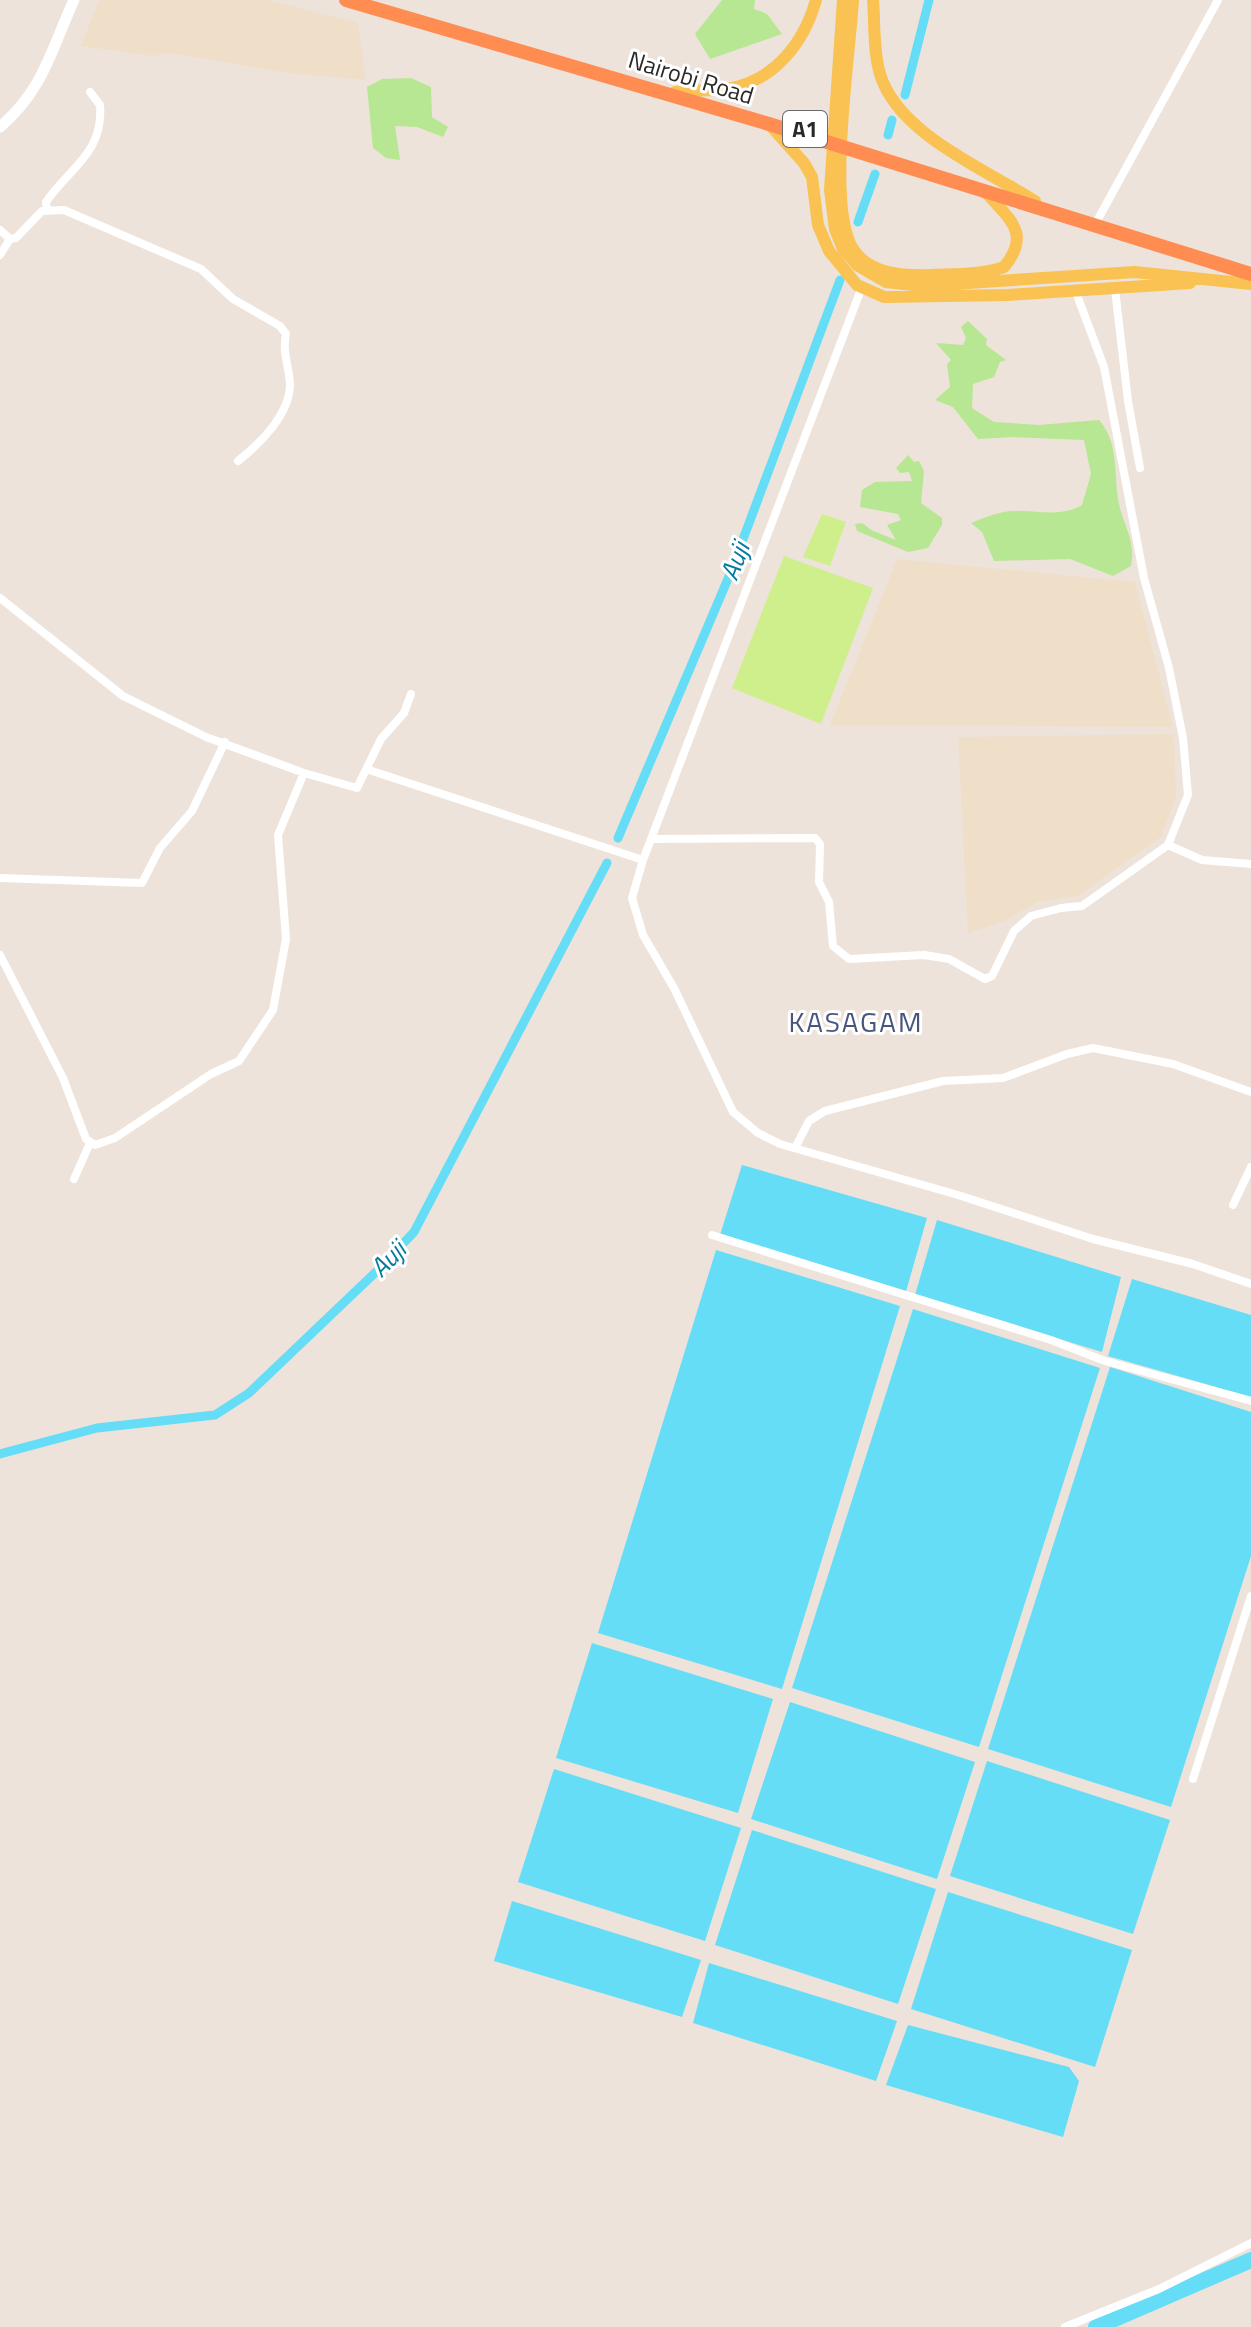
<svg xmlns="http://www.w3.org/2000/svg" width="1251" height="2327" viewBox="0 0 1251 2327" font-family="'Titillium Web',sans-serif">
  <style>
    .education { fill: #f0dfc8 }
    .green { fill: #b7e792 }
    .pitch { fill: #cfef8d }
    .water { fill: #65ddf6 }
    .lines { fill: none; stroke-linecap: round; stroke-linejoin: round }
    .canal { stroke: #65ddf6; stroke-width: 9 }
    .river { stroke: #65ddf6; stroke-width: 16 }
    .street { stroke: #fff; stroke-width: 8 }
    .secondary { stroke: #fff; stroke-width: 11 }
    .primary { stroke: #f9c252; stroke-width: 12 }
    .highway { stroke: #ff8d52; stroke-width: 14 }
    .labels { text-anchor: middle; stroke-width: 6; stroke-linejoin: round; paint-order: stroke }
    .shield { fill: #fff; stroke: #696969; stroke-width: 2 }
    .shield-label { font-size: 22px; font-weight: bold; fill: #292929 }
    .street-label { font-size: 24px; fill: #292929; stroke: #fff }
    .water-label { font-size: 26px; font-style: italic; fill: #057ba2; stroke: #fff }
    .quarter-label { font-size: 28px; letter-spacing: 2px; fill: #47567d; stroke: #fff }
  </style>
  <rect width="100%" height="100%" fill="#ede3da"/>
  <path class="education" d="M 99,0 L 268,0 L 358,23 L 366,80 L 287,73 L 170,53 L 153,56 L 81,46 Z
    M 897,559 L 1135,582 L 1173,727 L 830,725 Z
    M 1174,734 L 1176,797 L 1161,837 L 1078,896 L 1037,902 L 1007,920 L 968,933 L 958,737 Z"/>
  <path class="green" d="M 722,0 L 755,0 L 754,9 L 767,14 L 782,34 L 710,59 L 695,34 Z
    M 411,78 L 431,87 L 432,117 L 448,127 L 443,137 L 417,127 L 395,126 L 400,160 L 386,158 L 373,148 L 367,87 L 382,79 Z
    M 968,321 L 987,339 L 986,345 L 1006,360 L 1000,362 L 994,377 L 973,384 L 972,408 L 994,422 L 1039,425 L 1099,420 C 1120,444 1113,474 1119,504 C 1124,527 1136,541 1131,566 L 1113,576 L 1070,559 L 994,561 L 982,532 L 971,523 C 984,518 999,511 1014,511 C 1039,510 1059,518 1082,505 L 1091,474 L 1084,440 L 1013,437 L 978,439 L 953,407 L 935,400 L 950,387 L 947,364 L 951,360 L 936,343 L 963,345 L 966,338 L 961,327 Z
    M 908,455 L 914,462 L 919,461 L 924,471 L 921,503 L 942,518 L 942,525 L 928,548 L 908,552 L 857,531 L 855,524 L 862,523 L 873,531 L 896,540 L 887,525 L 901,520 L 898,514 L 860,507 L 862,490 L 875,482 L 912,481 L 909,472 L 900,473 L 896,468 Z"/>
  <path class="pitch" d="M 822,514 L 846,522 L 830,566 L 803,557 Z
    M 784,556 L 873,588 L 821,724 L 732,688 Z"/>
  <path class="water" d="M 742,1165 L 927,1218 L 905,1295 L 720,1235 Z
    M 937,1220 L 1121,1277 L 1102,1352 L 915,1295 Z
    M 716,1250 L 900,1306 L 782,1689 L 598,1633 Z
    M 1132,1279 L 1251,1315 L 1251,1397 L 1108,1356 Z
    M 913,1309 L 1100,1368 L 979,1747 L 792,1688 Z
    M 1110,1367 L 1251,1412 L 1251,1556 L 1171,1807 L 988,1749 Z
    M 592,1643 L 773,1699 L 738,1813 L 556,1758 Z
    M 790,1702 L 975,1762 L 937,1879 L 751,1819 Z
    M 987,1761 L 1170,1820 L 1133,1934 L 950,1876 Z
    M 554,1769 L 741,1828 L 705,1941 L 518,1882 Z
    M 752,1830 L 936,1889 L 898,2004 L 715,1945 Z
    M 948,1892 L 1132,1950 L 1095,2067 L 911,2009 Z
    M 512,1901 L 701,1960 L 682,2017 L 494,1961 Z
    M 709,1963 L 897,2021 L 876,2081 L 693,2023 Z
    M 908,2025 L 1069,2067 L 1079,2081 L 1063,2137 L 886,2085 Z"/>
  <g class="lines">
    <path class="canal" d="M 905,95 L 929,0
      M 888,135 L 892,120
      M 858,222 L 875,174
      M 618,838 L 730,574 L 840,280
      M 0,1454 L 97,1428 L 215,1415 L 249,1393 L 378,1270 L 414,1232 L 607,863"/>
    <path class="river" d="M 1096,2327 L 1251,2260"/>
    <path class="street" d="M 47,209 L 46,202 C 69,168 104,153 100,105 L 90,92
      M 1097,221 L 1218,0
      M 0,230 L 10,239 L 16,238 L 42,211 L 64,210 L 201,269 L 233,299 L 280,326 L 286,334 C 282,352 289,366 290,384 C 290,414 260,444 238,461
      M 0,255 L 10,239
      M 862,287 L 643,860 L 632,898 L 643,935 L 674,988 L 733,1112 L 758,1133 L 780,1144 L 958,1195 L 1093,1239 L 1193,1264 L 1251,1284
      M 1115,289 L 1128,401 L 1140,468
      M 0,598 L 123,696 L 206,737 L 304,773 L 357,788 L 381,739 L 404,713 L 411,694
      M 369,770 L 643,860
      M 652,839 L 815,838 L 820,844 L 819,882 L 829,902 L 833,946 L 849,959 L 924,955 L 949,959 L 985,979 L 992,976 L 1014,931 L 1031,916 L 1061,908 L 1082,906 L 1168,845 L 1188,795 L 1183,738 L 1169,668 L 1144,578 L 1104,367 L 1075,290
      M 1168,845 L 1202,860 L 1251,864
      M 0,878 L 142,883 L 160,848 L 192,811 L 225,742
      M 0,955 L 63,1078 L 86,1139 L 95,1145 L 115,1138 L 211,1074 L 239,1061 L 273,1010 L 286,939 L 278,835 L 304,773
      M 795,1148 L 809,1121 L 825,1111 L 943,1081 L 1003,1078 L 1067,1054 L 1093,1048 L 1173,1064 L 1251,1092
      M 74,1179 L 90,1143
      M 1233,1205 L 1251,1167
      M 712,1235 L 1051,1340 L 1105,1361 L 1251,1401
      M 1193,1779 L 1251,1596
      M 1065,2327 L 1159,2289 L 1251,2243"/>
    <path class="secondary" d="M 0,127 C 44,89 51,50 74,0"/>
    <path class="primary" d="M 843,0 L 830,190 L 835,229 L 843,249 L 857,265 L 886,282 L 922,286 L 1135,272 L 1251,284
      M 853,0 C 850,54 826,207 853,249 C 870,275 904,276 931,275 C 955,274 982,275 1004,267 C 1033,232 1007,218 985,191
      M 873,0 C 875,24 873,50 880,74 C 898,134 985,169 1035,201
      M 675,92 C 692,90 710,91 726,89 C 774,82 804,43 816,0
      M 769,124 L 804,163 L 812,177 L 818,225 L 829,251 L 857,285 L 884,297 L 1008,295 L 1190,283"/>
    <path class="highway" d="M 346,0 L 769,124 L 1251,274"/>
  </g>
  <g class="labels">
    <rect class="shield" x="783" y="111" width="44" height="36" rx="6"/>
    <g class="shield-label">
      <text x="805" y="137">A1</text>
    </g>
    <g class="street-label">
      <text transform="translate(691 78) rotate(17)" y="8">Nairobi Road</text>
    </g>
    <g class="water-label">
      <text transform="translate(735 561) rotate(-69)" y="9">Auji</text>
      <text transform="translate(388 1259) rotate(-46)" y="9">Auji</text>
    </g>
    <g class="quarter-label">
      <text x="856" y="1032">KASAGAM</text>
    </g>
  </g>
</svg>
